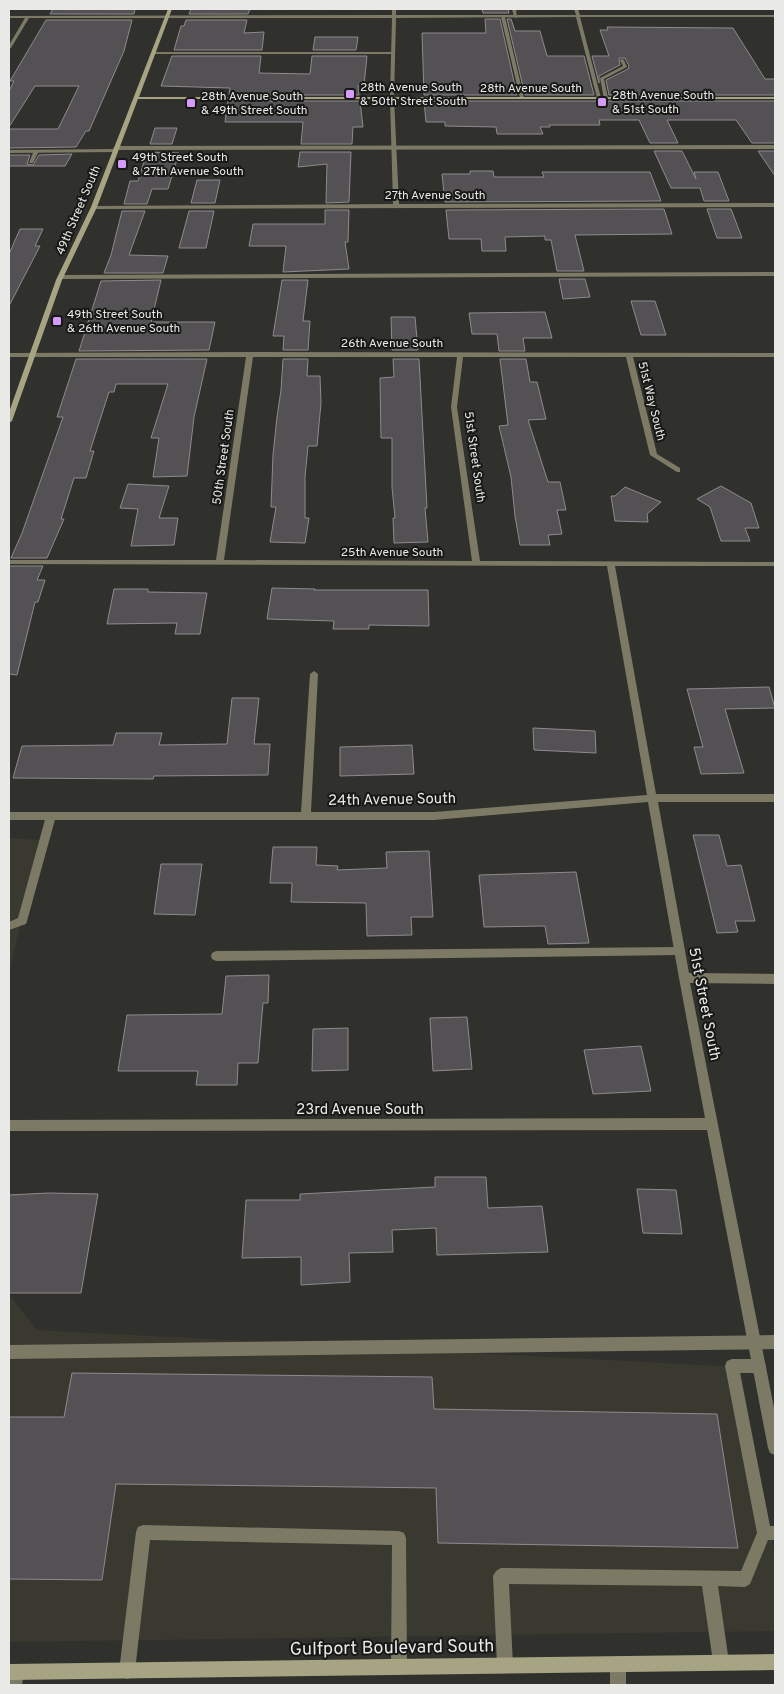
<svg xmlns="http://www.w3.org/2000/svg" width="784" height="1694" viewBox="0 0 784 1694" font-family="Overpass,sans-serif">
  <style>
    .built { fill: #3a3930 }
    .building { fill: #535154; stroke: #8d8b8e }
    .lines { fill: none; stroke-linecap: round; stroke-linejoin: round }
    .lane { fill: #7c7a65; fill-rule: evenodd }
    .street { fill: #7c7a65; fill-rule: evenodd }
    .secondary { fill: #a7a483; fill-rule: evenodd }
    .poi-dot { fill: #d59bfa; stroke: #181816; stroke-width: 2 }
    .labels { text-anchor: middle; stroke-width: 4; stroke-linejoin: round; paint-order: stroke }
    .far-poi-label { font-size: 12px; fill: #e9e9e7; stroke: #181816; text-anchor: start }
    .far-street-label { font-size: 12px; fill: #e9e9e7; stroke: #181816 }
    .street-label { font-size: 15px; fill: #e9e9e7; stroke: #181816 }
    .near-street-label { font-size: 18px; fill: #e9e9e7; stroke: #181816 }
  </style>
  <rect width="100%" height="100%" fill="#30302c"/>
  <path class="built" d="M 9,838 L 40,840 L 9,973 Z
    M 9,1295 L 37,1330 L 740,1367 L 775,1556 L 775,1631 L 9,1642 Z"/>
  <path class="building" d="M 53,9 L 135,9 L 134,14 L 50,14 Z
    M 191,9 L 250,9 L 248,14 L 189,14 Z
    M 482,9 L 508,9 L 509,13 L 483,13 Z
    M 485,19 L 500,19 L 517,95 L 424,95 L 422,33 L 486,33 Z
    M 507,19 L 511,19 L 515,31 L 540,31 L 547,56 L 584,56 L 594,95 L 525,95 Z
    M 46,20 L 132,20 L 124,51 L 89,131 L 86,131 L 76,147 L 9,148 L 9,129 L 58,129 L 79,86 L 35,86 L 9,127 L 9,91 L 14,81 L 10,81 Z
    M 186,20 L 247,20 L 244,33 L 264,32 L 262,50 L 174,50 L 181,26 L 184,26 Z
    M 607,27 L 733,28 L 765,79 L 775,79 L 775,95 L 609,95 L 606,80 L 628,69 L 629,66 L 625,58 L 619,58 L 620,65 L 599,76 L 599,83 L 592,56 L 609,56 L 600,30 L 608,30 Z
    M 315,37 L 358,37 L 356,50 L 313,50 Z
    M 172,56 L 261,56 L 259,73 L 310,74 L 312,56 L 367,56 L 364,85 L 358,85 L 359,95 L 229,95 L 230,88 L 161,86 Z
    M 228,101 L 360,101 L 363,127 L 353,127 L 352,144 L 301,144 L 303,122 L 225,122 Z
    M 424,101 L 775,101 L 775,143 L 752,143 L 736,120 L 667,120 L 678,143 L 650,143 L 639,120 L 599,120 L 600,125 L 549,125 L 550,127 L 540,127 L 543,134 L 497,134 L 496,127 L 445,126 L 445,122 L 426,122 Z
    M 155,128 L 177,128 L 172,144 L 150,144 Z
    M 654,151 L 682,151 L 696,179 L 694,172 L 718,172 L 729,201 L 704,201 L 700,188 L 671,188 Z
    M 758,151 L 775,151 L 775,176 Z
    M 147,152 L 179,153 L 168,189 L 152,189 L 147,204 L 124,204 L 130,181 L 138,181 Z
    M 300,152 L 351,152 L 349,202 L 326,203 L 327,164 L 298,167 Z
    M 72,154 L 65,166 L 9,166 L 9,155 L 30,155 L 27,164 L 33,165 L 39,155 Z
    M 470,171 L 493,171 L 494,177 L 544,177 L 542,172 L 650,172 L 661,201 L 445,202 L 442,174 L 470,174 Z
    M 197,180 L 220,180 L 215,203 L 191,203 Z
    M 664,209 L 672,234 L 575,235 L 584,271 L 557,271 L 551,240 L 545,240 L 545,236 L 505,237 L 506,251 L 482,251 L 481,239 L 449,239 L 446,210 Z
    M 707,209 L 731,209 L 742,238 L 717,238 Z
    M 325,210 L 349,210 L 348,242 L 345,242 L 349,269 L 283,272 L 286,246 L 249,246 L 253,224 L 325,224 Z
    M 122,211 L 145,211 L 129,255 L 168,256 L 163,273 L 104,273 L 111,255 Z
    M 189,211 L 214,211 L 206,248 L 179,248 Z
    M 20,229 L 43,229 L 35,246 L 40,246 L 9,306 L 9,254 Z
    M 559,279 L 585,279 L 590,297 L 563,299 Z
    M 161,280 L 151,322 L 215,322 L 209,350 L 79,351 L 101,281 Z
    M 282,280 L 308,280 L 303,321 L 310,321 L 308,350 L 283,350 L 284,336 L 273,336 Z
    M 631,301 L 655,301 L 666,335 L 641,335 Z
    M 545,312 L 552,338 L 523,338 L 525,351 L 499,351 L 497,334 L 472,334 L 469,313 Z
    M 391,317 L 415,317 L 418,350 L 392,350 Z
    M 76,359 L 207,359 L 194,417 L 187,476 L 153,477 L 159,438 L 151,438 L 168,384 L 116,384 L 114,392 L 109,392 L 90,451 L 94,451 L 86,478 L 74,478 L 61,519 L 64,519 L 47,558 L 11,558 L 22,533 L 63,417 L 57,417 Z
    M 283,359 L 308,359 L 307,376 L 320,376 L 321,403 L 317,446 L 308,446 L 305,477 L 305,518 L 309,518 L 305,543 L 270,542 L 276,507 L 271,507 L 273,455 L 277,417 L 281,390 Z
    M 393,359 L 419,359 L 427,508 L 425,508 L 428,542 L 394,543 L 393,518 L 395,518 L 392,487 L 392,438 L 381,438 L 380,378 L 394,377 Z
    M 500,359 L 526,359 L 530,382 L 537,382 L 546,419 L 528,420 L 548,482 L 560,482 L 566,510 L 557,510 L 562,534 L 548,535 L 550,545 L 520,545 L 515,516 L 511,477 L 499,426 L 508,425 Z
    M 128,484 L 169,486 L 159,518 L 178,518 L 174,545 L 131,546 L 138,509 L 120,508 Z
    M 721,486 L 751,503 L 759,528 L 745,528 L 750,541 L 721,541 L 710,507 L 697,499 Z
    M 625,487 L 661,502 L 647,514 L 648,522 L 615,521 L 611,496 L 615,496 Z
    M 9,566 L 43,566 L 37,580 L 45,580 L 38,602 L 35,602 L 17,675 L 9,674 Z
    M 272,588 L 315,589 L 314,590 L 428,590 L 429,626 L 369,625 L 369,629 L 333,629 L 334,621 L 267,619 Z
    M 114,589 L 148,589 L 148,592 L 207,593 L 200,634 L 175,634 L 177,623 L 107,624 Z
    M 769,687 L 775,708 L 725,709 L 744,773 L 701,774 L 694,747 L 703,747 L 687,689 Z
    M 232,698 L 259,698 L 254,744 L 270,744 L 268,775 L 154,776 L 153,779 L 13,778 L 22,746 L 113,745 L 116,733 L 162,733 L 159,745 L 227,744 Z
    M 533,728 L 595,731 L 596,753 L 534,750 Z
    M 412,745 L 414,774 L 340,776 L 340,747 Z
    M 693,835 L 719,835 L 727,866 L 741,865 L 755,921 L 735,921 L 738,932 L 717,933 Z
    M 273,847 L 317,847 L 316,865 L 338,866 L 337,870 L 387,868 L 386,852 L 429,851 L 433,917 L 411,917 L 412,935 L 367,936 L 366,903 L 291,902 L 292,883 L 270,883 Z
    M 161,864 L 202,864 L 195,915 L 154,914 Z
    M 576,872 L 589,943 L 548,944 L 545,926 L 484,927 L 479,875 Z
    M 269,975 L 268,1003 L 263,1003 L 258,1063 L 238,1063 L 237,1085 L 196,1085 L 198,1071 L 118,1071 L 127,1015 L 222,1014 L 226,976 Z
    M 467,1017 L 472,1069 L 433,1071 L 430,1018 Z
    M 348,1028 L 348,1070 L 312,1071 L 313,1029 Z
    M 641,1046 L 651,1091 L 593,1094 L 584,1050 Z
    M 435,1177 L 486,1177 L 488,1208 L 542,1206 L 548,1252 L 437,1255 L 436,1228 L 392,1230 L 393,1252 L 349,1253 L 350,1282 L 301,1285 L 301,1257 L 242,1258 L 246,1200 L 300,1200 L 300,1194 L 435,1187 Z
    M 637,1189 L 676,1190 L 682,1234 L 643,1233 Z
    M 48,1193 L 98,1194 L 81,1293 L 9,1293 L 9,1195 Z
    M 72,1373 L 432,1377 L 434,1409 L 717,1414 L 738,1548 L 438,1543 L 436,1488 L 116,1484 L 102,1580 L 9,1579 L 9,1417 L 64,1417 Z"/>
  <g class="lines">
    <path class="lane" d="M 512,9 L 516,9 L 517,18 L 514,17 Z
      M 503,16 L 505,17 L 524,98 L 522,99 L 520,98 L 501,17 Z
      M 153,52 L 392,52 L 394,53 L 392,54 L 151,54 Z
      M 622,59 L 624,60 L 627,67 L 604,79 L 608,98 L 604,99 L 600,78 L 623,66 L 620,60 Z
      M 775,145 L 775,149 L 116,150 L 113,148 L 116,146 Z
      M 34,150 L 39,151 L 33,163 L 29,163 Z
      M 775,272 L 775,276 L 61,279 L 58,277 L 61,275 Z
      M 51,812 L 56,816 L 27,921 L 26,924 L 9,930 L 9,922 L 18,918 L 46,816 Z
      M 680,947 L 684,948 L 685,951 L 684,954 L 680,955 L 216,961 L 212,959 L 211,956 L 212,953 L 216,951 Z
      M 775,1335 L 775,1349 L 9,1359 L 9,1345 Z
      M 732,1359 L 759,1359 L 764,1361 L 766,1366 L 764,1371 L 759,1373 L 740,1373 L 770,1526 L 775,1526 L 775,1540 L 768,1540 L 750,1584 L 745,1587 L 718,1586 L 729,1662 L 727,1668 L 721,1670 L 715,1668 L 713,1662 L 702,1586 L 509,1584 L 513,1665 L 511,1671 L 505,1673 L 499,1671 L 497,1665 L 493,1576 L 496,1571 L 501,1568 L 741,1571 L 757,1533 L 725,1366 L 727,1361 Z
      M 143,1525 L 399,1531 L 404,1533 L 406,1538 L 407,1667 L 405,1673 L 399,1675 L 393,1673 L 391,1667 L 392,1545 L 150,1540 L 135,1671 L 133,1677 L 127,1679 L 121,1677 L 119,1671 L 136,1532 L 138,1527 Z
      M 618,1656 L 624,1658 L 626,1664 L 626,1685 L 610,1685 L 610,1664 L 612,1658 Z
      M 16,1664 L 22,1666 L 24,1672 L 22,1685 L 9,1685 L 9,1670 L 10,1666 Z"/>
    <path class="street" d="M 392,9 L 396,9 L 396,15 L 576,15 L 574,9 L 578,9 L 580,15 L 775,15 L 775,17 L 580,17 L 601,98 L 599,99 L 597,98 L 576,17 L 396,18 L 394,98 L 399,204 L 775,203 L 775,207 L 94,209 L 92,208 L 92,206 L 393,204 L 390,98 L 392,18 L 29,18 L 11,48 L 9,49 L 9,45 L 25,18 L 9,18 L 9,16 L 392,15 Z
      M 115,149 L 117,152 L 9,153 L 9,150 Z
      M 250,352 L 775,353 L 775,357 L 633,357 L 657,454 L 680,468 L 680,472 L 677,472 L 650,455 L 626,357 L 463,357 L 457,407 L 480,561 L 775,562 L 775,566 L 615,566 L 656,794 L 775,794 L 775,802 L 658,802 L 689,973 L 775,974 L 775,984 L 690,983 L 775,1413 L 775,1455 L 770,1453 L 768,1448 L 707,1130 L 9,1131 L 9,1120 L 705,1118 L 679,978 L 648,802 L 434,820 L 9,820 L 9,812 L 301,812 L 310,674 L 314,671 L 318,674 L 311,812 L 434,812 L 647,795 L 607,566 L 9,564 L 9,560 L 216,560 L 246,357 L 9,357 L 9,353 ZM 253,357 L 457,357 L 451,407 L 472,561 L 224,560 Z"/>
    <path class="secondary" d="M 168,9 L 172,9 L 139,97 L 775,97 L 775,99 L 138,99 L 97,207 L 62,280 L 12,421 L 9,423 L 9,412 L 56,280 L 91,207 Z
      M 775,1654 L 775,1670 L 9,1680 L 9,1664 Z"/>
  </g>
  <g class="poi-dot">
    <rect x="345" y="89" width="10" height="10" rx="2.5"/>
    <rect x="597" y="97" width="10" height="10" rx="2.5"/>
    <rect x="186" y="98" width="10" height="10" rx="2.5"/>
    <rect x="117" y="159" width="10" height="10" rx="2.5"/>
    <rect x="52" y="316" width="10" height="10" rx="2.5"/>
  </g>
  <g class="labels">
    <g class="far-poi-label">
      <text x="360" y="91">28th Avenue South<tspan x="360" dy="14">&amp; 50th Street South</tspan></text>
      <text x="612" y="99">28th Avenue South<tspan x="612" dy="14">&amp; 51st South</tspan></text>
      <text x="201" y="100">28th Avenue South<tspan x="201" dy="14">&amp; 49th Street South</tspan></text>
      <text x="132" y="161">49th Street South<tspan x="132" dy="14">&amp; 27th Avenue South</tspan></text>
      <text x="67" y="318">49th Street South<tspan x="67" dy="14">&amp; 26th Avenue South</tspan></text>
    </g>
    <g class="far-street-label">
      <text x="531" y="92">28th Avenue South</text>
      <text x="435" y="199">27th Avenue South</text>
      <text transform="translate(78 210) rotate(-67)" y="4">49th Street South</text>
      <text x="392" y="347">26th Avenue South</text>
      <text transform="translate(652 401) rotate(76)" y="4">51st Way South</text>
      <text transform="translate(223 457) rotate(-82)" y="4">50th Street South</text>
      <text transform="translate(475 457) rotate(82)" y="4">51st Street South</text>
      <text x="392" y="556">25th Avenue South</text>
    </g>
    <g class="street-label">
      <text transform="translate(392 799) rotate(-1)" y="5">24th Avenue South</text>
      <text transform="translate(705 1004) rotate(79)" y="5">51st Street South</text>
      <text x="360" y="1114">23rd Avenue South</text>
    </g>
    <g class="near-street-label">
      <text transform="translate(392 1647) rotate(-1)" y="6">Gulfport Boulevard South</text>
    </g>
  </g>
  <rect width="784" height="1694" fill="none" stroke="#e9e9e7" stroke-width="20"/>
</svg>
